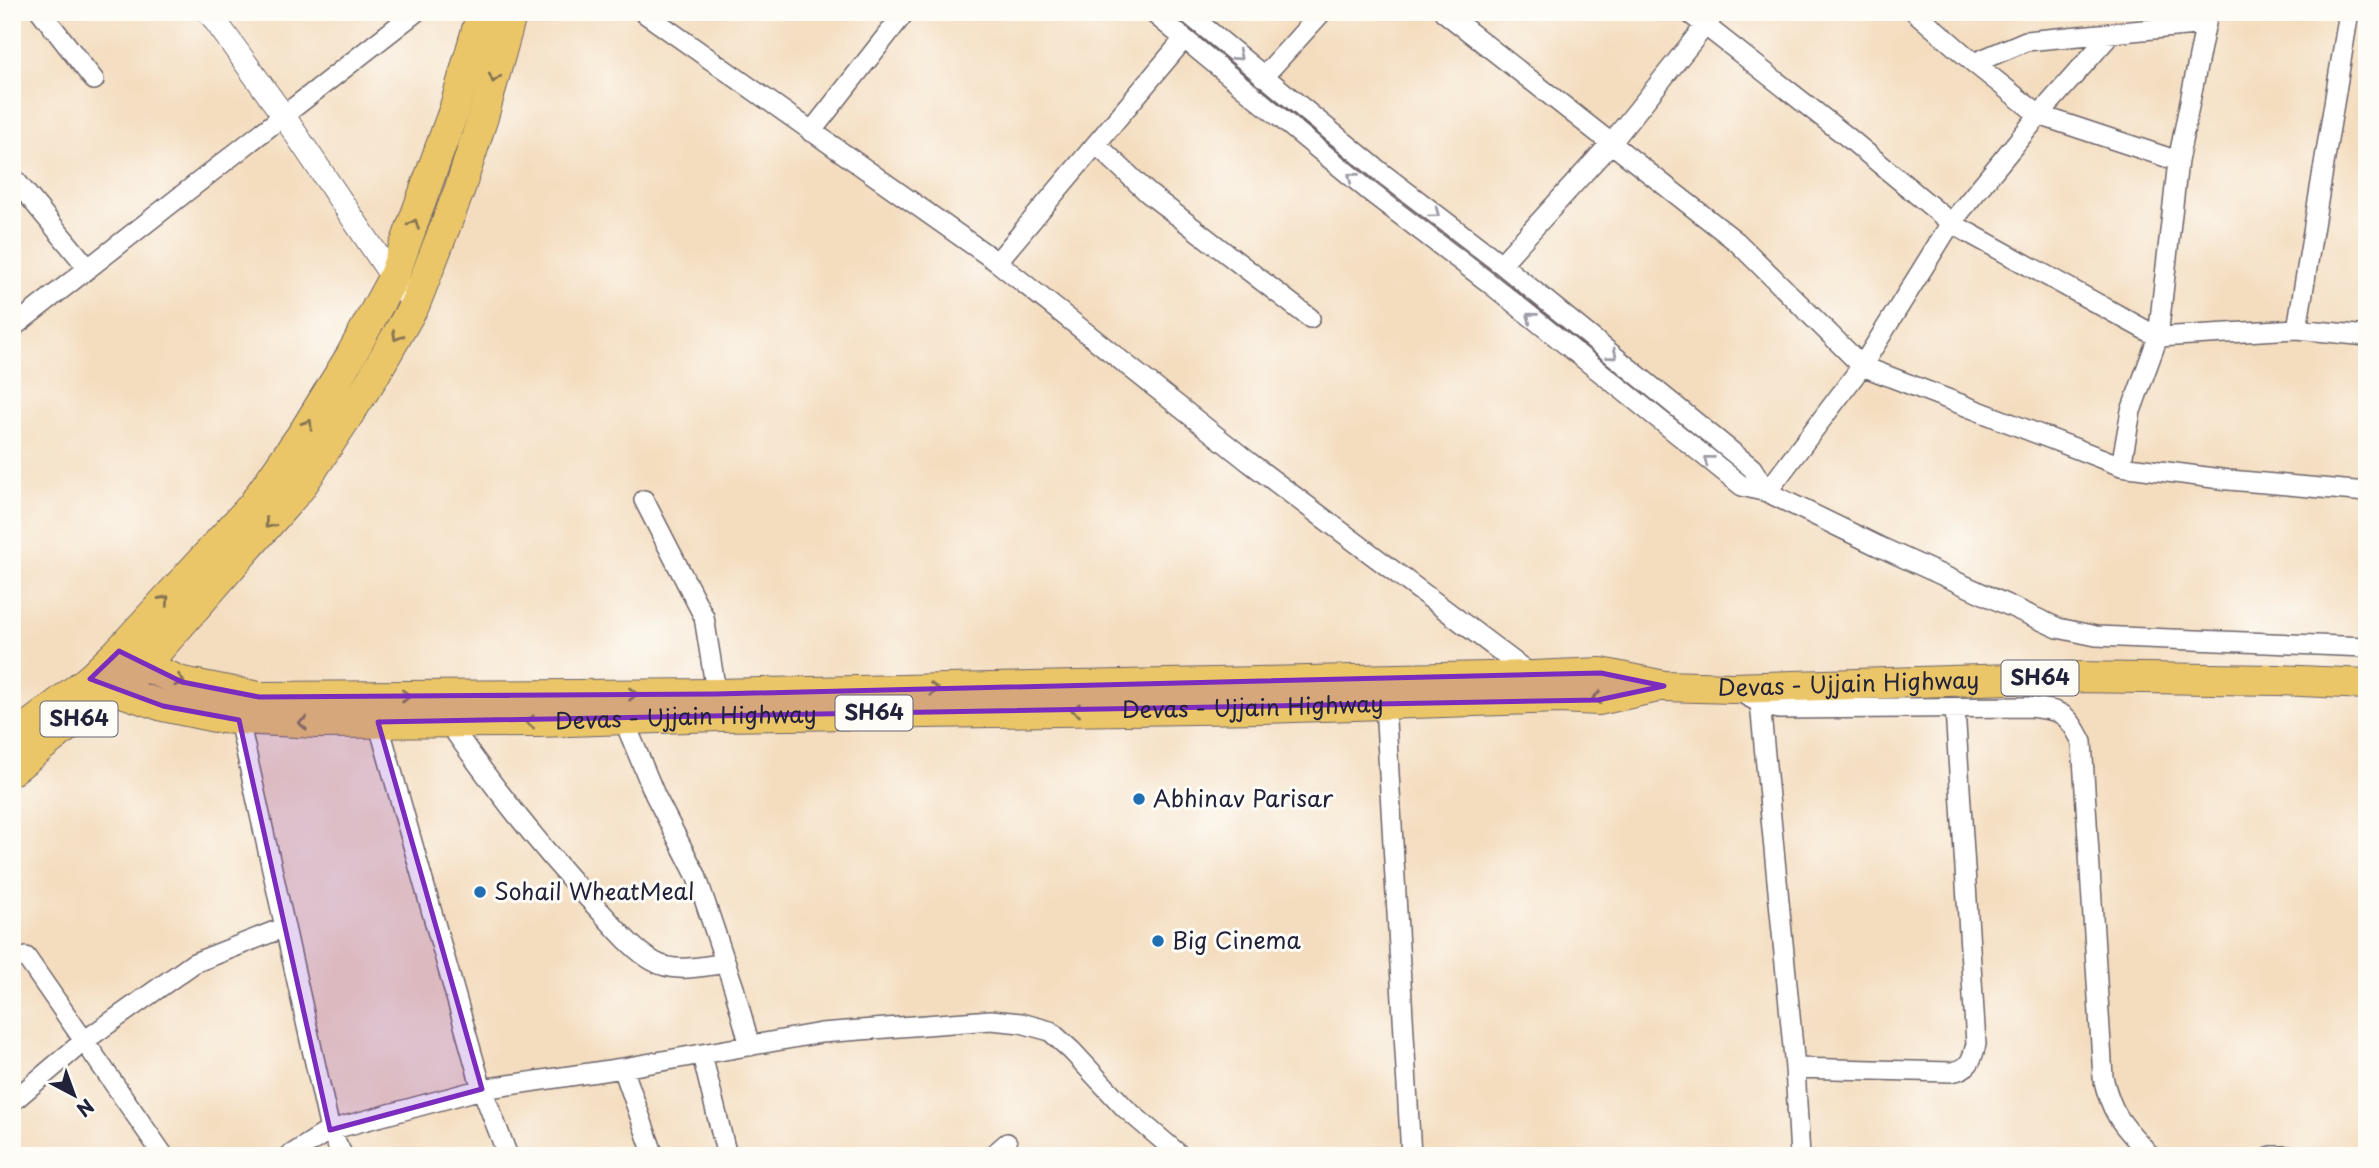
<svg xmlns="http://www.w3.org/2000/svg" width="2379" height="1168" viewBox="0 0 2379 1168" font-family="'Playpen Sans',sans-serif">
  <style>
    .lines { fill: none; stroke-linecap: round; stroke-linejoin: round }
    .minor-casing { stroke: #6c6369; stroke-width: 22 }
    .tertiary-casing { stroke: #6c6369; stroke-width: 25 }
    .primary-casing { stroke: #6c6369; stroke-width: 32 }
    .minor { stroke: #fff; stroke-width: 19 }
    .tertiary { stroke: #fff; stroke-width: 23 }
    .primary { stroke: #ebc669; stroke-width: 30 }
    .oneway { stroke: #9c9ca7 }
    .oneway2 { stroke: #867452 }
    .marked { fill: #7b2cbf; fill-opacity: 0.2; stroke: #7b2cbf; stroke-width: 5; stroke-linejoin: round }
    .poi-dot { fill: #1f6fb2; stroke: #fdfcf7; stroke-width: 2.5 }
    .labels { text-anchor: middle; stroke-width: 6; stroke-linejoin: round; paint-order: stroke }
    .shield { fill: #fdfcf7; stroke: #646373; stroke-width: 2 }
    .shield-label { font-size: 21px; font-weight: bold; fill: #22223b }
    .street-label { font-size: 23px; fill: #22223b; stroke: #fdfcf7 }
    .poi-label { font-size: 23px; fill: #22223b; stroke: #fdfcf7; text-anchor: start }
  </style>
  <rect width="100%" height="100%" fill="#fdfcf7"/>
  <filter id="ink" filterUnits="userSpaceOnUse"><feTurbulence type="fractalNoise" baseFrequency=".0143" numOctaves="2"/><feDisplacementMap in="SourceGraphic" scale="14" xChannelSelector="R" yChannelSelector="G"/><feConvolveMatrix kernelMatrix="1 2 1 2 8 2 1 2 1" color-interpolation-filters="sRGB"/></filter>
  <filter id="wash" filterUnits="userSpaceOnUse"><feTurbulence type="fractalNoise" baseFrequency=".00686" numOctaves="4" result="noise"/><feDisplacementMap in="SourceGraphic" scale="28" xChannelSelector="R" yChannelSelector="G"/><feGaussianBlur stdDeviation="1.57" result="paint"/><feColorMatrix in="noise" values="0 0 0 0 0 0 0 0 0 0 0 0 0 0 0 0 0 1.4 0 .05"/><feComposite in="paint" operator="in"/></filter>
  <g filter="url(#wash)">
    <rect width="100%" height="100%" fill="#f4ddbf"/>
  </g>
  <g filter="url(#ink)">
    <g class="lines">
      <defs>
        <path id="minor" d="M 41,12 L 94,80
          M 643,12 L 997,262 L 1249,462 L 1533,676
          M 1152,12 L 1369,191 L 1488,282 L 1742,486 L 1767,492 L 1878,546 L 2058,628 L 2096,636 L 2367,647
          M 1186,12 L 1382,173 L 1501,264 L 1752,468 L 1767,492
          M 1444,12 L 1737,242 L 1862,366 L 2121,466 L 2229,480 L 2367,492
          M 1688,12 L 1850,139 L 1951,223 L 2158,337 L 2297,329 L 2367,336
          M 1915,12 L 1974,63 L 2039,115 L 2178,161
          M 1974,63 L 2026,41 L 2206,24
          M 1263,77 L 1322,12
          M 811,132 L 905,12
          M 1096,144 L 1148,193 L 1310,318
          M 12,176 L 88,268
          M 997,262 L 1184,39
          M 1501,264 L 1612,142 L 1716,12
          M 12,328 L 416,12
          M 2297,329 L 2349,12
          M 2121,466 L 2131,411 L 2158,337 L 2178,161 L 2208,12
          M 1767,492 L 1862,366 L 1951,223 L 2039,115 L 2111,34
          M 644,500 L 704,617 L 718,704
          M 1734,689 L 1760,703 L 1778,709 L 2028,707 C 2061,710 2067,712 2082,742 L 2103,1077 C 2112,1117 2124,1126 2151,1156
          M 1760,703 L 1795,1068 L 1800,1156
          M 1385,704 L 1411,1156
          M 623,718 L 655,795 L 696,875 L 734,988 L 750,1046
          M 239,720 L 330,1130 L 343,1156
          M 378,722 L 482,1089 L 508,1156
          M 448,722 C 494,788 543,851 599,910 C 615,927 632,949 653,961 C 674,974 703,966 726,963
          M 26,957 L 164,1156
          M 702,1055 L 727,1156
          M 623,1068 L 654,1156
          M 1795,1068 L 1951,1072 C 1969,1069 1972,1061 1976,1044 L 1955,709
          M 12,1102 L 84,1041 L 194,963 L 285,927
          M 289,1156 L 330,1130 L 482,1089 L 623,1068 L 821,1033 L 991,1020 L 1021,1023 L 1050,1031 L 1072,1051 L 1125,1108 L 1181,1156
          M 992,1156 L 1007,1143
          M 2272,1156 L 2288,1156"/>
        <path id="tertiary" d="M 209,12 L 283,115 L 393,278 L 415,304"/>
        <g id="primary">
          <path id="s1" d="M 119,651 L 144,666 L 182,682 L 259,697 L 716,694 L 1533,676 L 1601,673 L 1664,686 L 1733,688 L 2075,677 L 2278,680 L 2367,684"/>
          <path id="s2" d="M 90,679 L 116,690 L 163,706 L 220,718 L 316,723 L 538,722 L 720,716 L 1263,708 L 1560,698 L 1598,700 L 1653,688"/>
          <path d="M 12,739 L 90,679 L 119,651 L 252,506 L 305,430 L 350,357 L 393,278 L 454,110 L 482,12"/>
          <path d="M 12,770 L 144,666 L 300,488 L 372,379 L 415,304 L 459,191 L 483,117 L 512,12"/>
        </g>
      </defs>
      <use href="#minor" class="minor-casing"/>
      <use href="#tertiary" class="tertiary-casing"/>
      <use href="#primary" class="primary-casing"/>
      <use href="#minor" class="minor"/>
      <use href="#tertiary" class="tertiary"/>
      <use href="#primary" class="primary"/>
    </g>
    <defs><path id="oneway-chevron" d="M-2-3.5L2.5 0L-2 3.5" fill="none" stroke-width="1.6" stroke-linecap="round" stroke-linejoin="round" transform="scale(1.75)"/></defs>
    <g class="oneway">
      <use href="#oneway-chevron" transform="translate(1238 56) rotate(40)"/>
      <use href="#oneway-chevron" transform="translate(1352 177) rotate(-141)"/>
      <use href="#oneway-chevron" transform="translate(1435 213) rotate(37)"/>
      <use href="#oneway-chevron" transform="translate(1531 317) rotate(-141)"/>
      <use href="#oneway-chevron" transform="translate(1613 355) rotate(39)"/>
      <use href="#oneway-chevron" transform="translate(1708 460) rotate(-142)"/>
    </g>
    <g class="oneway2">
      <use href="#oneway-chevron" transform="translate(494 78) rotate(105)"/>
      <use href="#oneway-chevron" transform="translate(414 224) rotate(-69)"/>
      <use href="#oneway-chevron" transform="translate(397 336) rotate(120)"/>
      <use href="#oneway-chevron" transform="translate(308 424) rotate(-57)"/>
      <use href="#oneway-chevron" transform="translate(269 524) rotate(130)"/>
      <use href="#oneway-chevron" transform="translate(165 600) rotate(-48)"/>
      <use href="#oneway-chevron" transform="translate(180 681) rotate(18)"/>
      <use href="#oneway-chevron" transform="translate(934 689) rotate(-1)"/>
      <use href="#oneway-chevron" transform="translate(633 694)"/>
      <use href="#oneway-chevron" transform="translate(406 696) rotate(-1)"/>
      <use href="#oneway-chevron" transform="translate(1597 698) rotate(176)"/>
      <use href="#oneway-chevron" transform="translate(1076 710) rotate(179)"/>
      <use href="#oneway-chevron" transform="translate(530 722) rotate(179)"/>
      <use href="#oneway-chevron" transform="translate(303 723) rotate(-178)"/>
    </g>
  </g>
  <path class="marked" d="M 119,651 L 182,682 L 259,697 L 716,694 L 1601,673 L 1664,686 L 1598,700 L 378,722 L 482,1089 L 330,1130 L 239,720 L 163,706 L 90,679 Z"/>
  <g class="poi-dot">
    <circle cx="1139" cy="799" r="7"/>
    <circle cx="480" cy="892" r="7"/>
    <circle cx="1158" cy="941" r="7"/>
  </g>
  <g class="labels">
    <g class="shield">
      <rect x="2001.5" y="660.5" width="77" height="35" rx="5"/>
      <rect x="835.5" y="695.5" width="77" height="35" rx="5"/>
      <rect x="40.5" y="701.5" width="77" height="35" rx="5"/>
    </g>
    <g class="shield-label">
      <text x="2040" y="685">SH64</text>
      <text x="874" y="720">SH64</text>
      <text x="79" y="726">SH64</text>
    </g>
    <g class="street-label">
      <text dy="8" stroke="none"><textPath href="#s1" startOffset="1740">Devas - Ujjain Highway</textPath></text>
      <text dy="8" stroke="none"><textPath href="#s2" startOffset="1169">Devas - Ujjain Highway</textPath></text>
      <text dy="8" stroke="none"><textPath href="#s2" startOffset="602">Devas - Ujjain Highway</textPath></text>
    </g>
    <g class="poi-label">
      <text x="1153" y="807">Abhinav Parisar</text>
      <text x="494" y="900">Sohail WheatMeal</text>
      <text x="1172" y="949">Big Cinema</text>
    </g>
  </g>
  <rect width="2379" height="1168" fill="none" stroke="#fdfcf7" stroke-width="42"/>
  <g transform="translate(74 1095) rotate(139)" stroke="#fdfcf7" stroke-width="5" paint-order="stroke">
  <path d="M0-5L12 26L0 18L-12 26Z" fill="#22223b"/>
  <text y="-10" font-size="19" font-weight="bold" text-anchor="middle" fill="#22223b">N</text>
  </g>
</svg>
